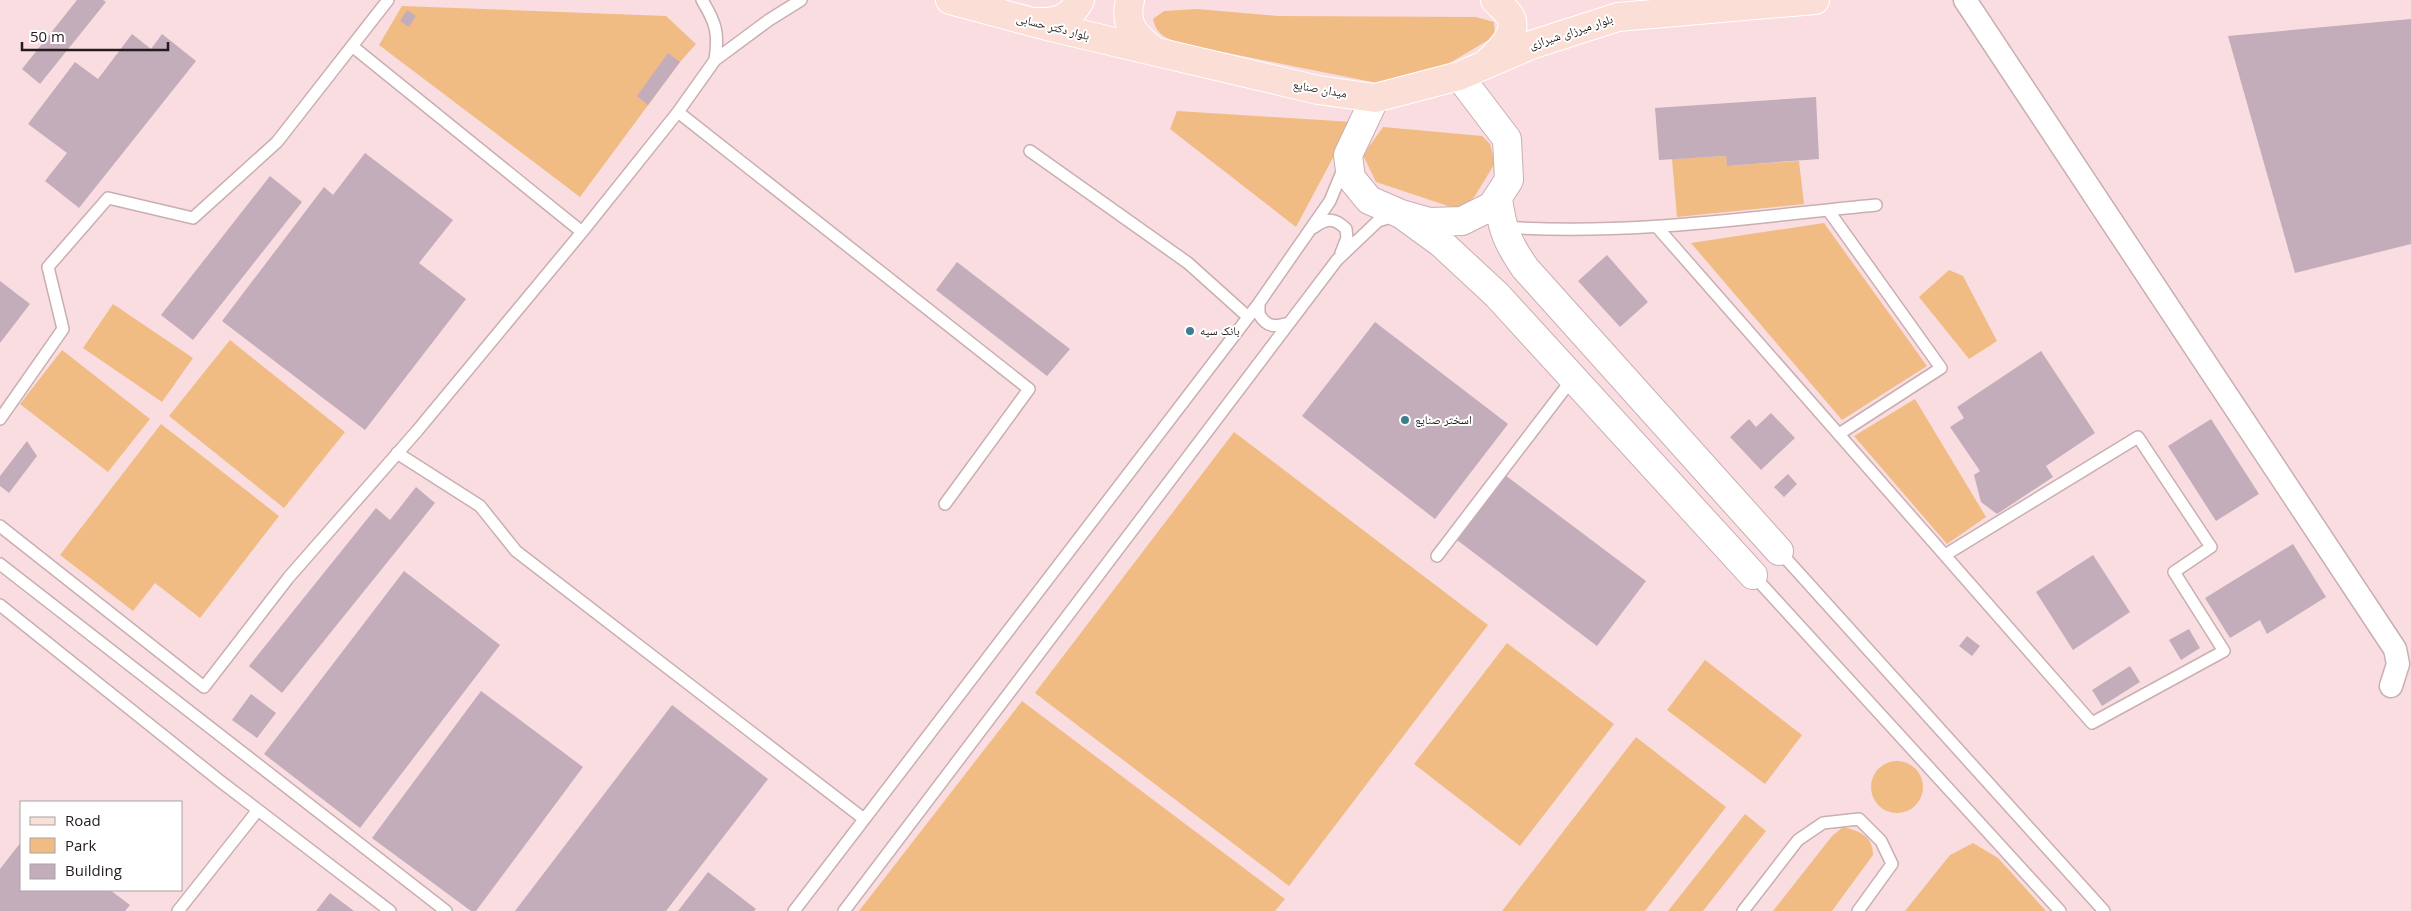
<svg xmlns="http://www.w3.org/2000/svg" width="2411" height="911" viewBox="0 0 2411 911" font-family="'Open Sans','Noto Naskh Arabic',sans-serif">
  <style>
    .green { fill: #f1bc83 }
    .building { fill: #c3adbb }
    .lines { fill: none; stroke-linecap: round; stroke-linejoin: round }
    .lane-casing { stroke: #c9aeb2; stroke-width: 14 }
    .street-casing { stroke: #c9aeb2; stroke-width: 25 }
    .secondary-casing { stroke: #c9aeb2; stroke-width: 30 }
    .primary-casing { stroke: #fff; stroke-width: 30 }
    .lane { stroke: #fff; stroke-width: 11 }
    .street { stroke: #fff; stroke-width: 22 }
    .secondary { stroke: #fff; stroke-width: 28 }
    .primary { stroke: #fbdfd6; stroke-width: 28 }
    .poi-dot { fill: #3c7d8f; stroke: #fff; stroke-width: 2 }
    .labels { text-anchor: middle; stroke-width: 4; stroke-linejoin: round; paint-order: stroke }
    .street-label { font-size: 12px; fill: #241b1c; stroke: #fff }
    .poi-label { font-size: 12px; fill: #241b1c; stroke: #fff; text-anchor: start }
  </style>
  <rect width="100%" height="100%" fill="#f9dde1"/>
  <path class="green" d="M 402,6 L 666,16 L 696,44 L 680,62 L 580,197 L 379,45 Z
    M 1197,9 L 1278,16 L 1476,17 L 1494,22 L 1495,36 L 1443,67 L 1382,84 L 1188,45 C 1171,40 1157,38 1153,19 L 1164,11 Z
    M 1177,111 L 1352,122 L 1296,227 L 1170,129 Z
    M 1383,127 L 1482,136 L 1490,144 L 1495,163 L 1475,196 L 1462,209 L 1451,207 L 1376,182 L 1363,155 Z
    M 1726,156 L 1727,166 L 1799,161 L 1804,204 L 1677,217 L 1672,159 Z
    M 1824,223 L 1927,366 L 1842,420 L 1691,243 Z
    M 1949,270 L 1963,276 L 1997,341 L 1969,359 L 1919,297 Z
    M 113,304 L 193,358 L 162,402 L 83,348 Z
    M 230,340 L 345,432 L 284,508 L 169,416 Z
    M 62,350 L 150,419 L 108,472 L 20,404 Z
    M 1915,399 L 1986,517 L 1947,544 L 1854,436 Z
    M 161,424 L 279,516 L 200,618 L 155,583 L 133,611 L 60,555 Z
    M 1234,432 L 1488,625 L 1289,886 L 1035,693 Z
    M 1507,643 L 1614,724 L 1520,846 L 1414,764 Z
    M 1705,660 L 1802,735 L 1765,784 L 1667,710 Z
    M 1022,701 L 1285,899 L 1275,911 L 859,911 Z
    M 1636,737 L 1726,807 L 1645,911 L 1502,911 Z
    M1871 787a26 26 0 1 1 52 0a26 26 0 1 1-52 0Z
    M 1745,814 L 1766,831 L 1703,911 L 1668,911 Z
    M 1843,827 C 1860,831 1873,836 1873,855 L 1832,911 L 1773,911 L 1832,836 Z
    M 1973,843 L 1998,858 L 2046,911 L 1905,911 L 1950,855 Z"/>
  <path class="building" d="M 77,0 L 103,0 L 106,2 L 40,84 L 22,69 Z
    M 407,10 L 416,16 L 409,27 L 400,21 Z
    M 2411,19 L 2411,244 L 2295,273 L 2228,36 Z
    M 132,34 L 151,49 L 162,34 L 196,61 L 79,208 L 45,181 L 67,153 L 28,124 L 75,62 L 98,79 Z
    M 668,53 L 680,62 L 648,105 L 637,96 Z
    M 1816,97 L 1819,159 L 1727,166 L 1726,156 L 1659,160 L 1655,108 Z
    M 365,153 L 453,220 L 419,263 L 466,299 L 365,430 L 222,321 L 324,187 L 333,195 Z
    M 270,176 L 302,202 L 193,340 L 161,315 Z
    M 1607,255 L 1648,302 L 1620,327 L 1578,281 Z
    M 957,262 L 1070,349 L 1047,376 L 936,290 Z
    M 0,281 L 30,304 L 0,343 Z
    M 1375,322 L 1508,424 L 1435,519 L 1302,416 Z
    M 2041,351 L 2095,433 L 2046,466 L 2053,477 L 1997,514 L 1981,502 L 1974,475 L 1980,471 L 1950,427 L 1964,418 L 1957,407 Z
    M 1771,413 L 1795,438 L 1761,470 L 1730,437 L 1749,419 L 1756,427 Z
    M 2211,419 L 2259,494 L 2216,521 L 2168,446 Z
    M 27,441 L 37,456 L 9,493 L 0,486 L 0,476 Z
    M 1501,472 L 1646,581 L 1597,646 L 1453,537 Z
    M 1788,474 L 1797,484 L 1784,497 L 1774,487 Z
    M 416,487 L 435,503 L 282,693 L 249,666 L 376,508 L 390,520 Z
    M 2293,544 L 2326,597 L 2267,634 L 2260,620 L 2230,638 L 2205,598 Z
    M 2093,555 L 2130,612 L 2073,650 L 2036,592 Z
    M 404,571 L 500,645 L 360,828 L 264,754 Z
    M 2189,629 L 2200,648 L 2181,660 L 2169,640 Z
    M 1967,636 L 1980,646 L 1972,656 L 1959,646 Z
    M 2130,666 L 2140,682 L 2102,706 L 2092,690 Z
    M 481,691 L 583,767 L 476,911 L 471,911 L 372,838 Z
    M 251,694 L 276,713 L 257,738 L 232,720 Z
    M 672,705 L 768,779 L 666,911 L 515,911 Z
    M 21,842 L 21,890 L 110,890 L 130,905 L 125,911 L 0,911 L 0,869 Z
    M 708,872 L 756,909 L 754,911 L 678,911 Z
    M 330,893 L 354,911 L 316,911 Z"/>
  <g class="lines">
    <defs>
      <path id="lane" d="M 702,0 C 716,23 719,33 715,60
        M 352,46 L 582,232
        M 678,112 L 1029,389 L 945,504
        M 1030,151 L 1188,263 L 1247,316
        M 1828,210 L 1941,368 L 1839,434
        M 1504,227 C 1628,236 1753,217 1876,205
        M 1657,227 L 2092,723 L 2224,651 L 2174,572 L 2211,547 L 2138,437 L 1945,555
        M 1313,228 C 1326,218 1334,217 1346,229 L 1347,238 L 1341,253
        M 1259,303 L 1259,314 C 1267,328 1275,327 1289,323
        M 0,419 L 63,329 L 48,267 L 108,198 L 193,218 L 277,142 L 388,0
        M 397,453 L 480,506 L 516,551 L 864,819
        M 0,526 L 204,687 L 289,577 L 417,431 L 582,232 L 678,112 L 715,60 L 769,20 L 801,0
        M 1779,551 L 2104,911
        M 1437,556 L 1573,378
        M 0,564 L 446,911
        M 1753,575 L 2060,911
        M 0,605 L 220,781 L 390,911
        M 178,911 L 258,810
        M 794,911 L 1259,303 L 1330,201 L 1344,167
        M 844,911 L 1337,260 L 1378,221 L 1394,216
        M 1743,911 L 1798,840 L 1823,823 L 1859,819 L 1881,841 L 1892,864 L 1858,911"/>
      <path id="street" d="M 1965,0 L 2395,649 L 2398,664 L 2391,686"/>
      <path id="secondary" d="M 1375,98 L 1348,155 L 1351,178 L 1369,200 L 1401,214 L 1429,222 L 1462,221 L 1492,206 L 1509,180 L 1507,139 L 1459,76
        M 1498,198 C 1502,229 1507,242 1525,268 L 1779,551
        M 1401,214 L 1441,243 L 1497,295 L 1753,575"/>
      <path id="primary" d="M 950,0 L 1051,27 L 1318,90 L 1375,98 L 1459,76 L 1531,45 L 1618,17 L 1815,0
        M 1130,0 C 1123,26 1137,38 1156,52
        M 1038,22 C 1057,23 1071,18 1080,0
        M 1488,62 C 1498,52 1518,35 1511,18 C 1508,12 1500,5 1495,0"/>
    </defs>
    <use href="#lane" class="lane-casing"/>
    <use href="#street" class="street-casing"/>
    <use href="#secondary" class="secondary-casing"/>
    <use href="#primary" class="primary-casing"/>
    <use href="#lane" class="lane"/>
    <use href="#street" class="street"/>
    <use href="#secondary" class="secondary"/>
    <use href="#primary" class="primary"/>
  </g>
  <g class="poi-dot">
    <circle cx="1190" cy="331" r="5"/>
    <circle cx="1405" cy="420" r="5"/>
  </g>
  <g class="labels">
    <g class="street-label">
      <text transform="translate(1053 27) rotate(14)" y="4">بلوار دکتر حسابی</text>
      <text transform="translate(1571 32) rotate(-18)" y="4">بلوار میرزای شیرازی</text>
      <text transform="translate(1320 89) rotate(10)" y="4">میدان صنایع</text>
    </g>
    <g class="poi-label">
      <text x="1200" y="335">بانک سپه</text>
      <text x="1415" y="424">اسختر صنایع</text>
    </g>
  </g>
  <rect x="20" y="801" width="162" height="90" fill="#ffffff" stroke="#a7a4a4"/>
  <rect x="30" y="817" width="25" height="8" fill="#fbdfd6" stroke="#a7a4a4"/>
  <text x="65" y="826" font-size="15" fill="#241b1c">Road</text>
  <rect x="30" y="838" width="25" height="15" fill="#f1bc83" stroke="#a7a4a4"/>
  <text x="65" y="851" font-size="15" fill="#241b1c">Park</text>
  <rect x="30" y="864" width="25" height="15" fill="#c3adbb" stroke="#a7a4a4"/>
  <text x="65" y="876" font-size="15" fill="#241b1c">Building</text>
  <path d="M22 42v8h146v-8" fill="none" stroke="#241b1c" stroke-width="2.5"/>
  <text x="30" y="42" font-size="15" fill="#241b1c" stroke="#ffffff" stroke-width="4" paint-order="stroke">50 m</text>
</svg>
